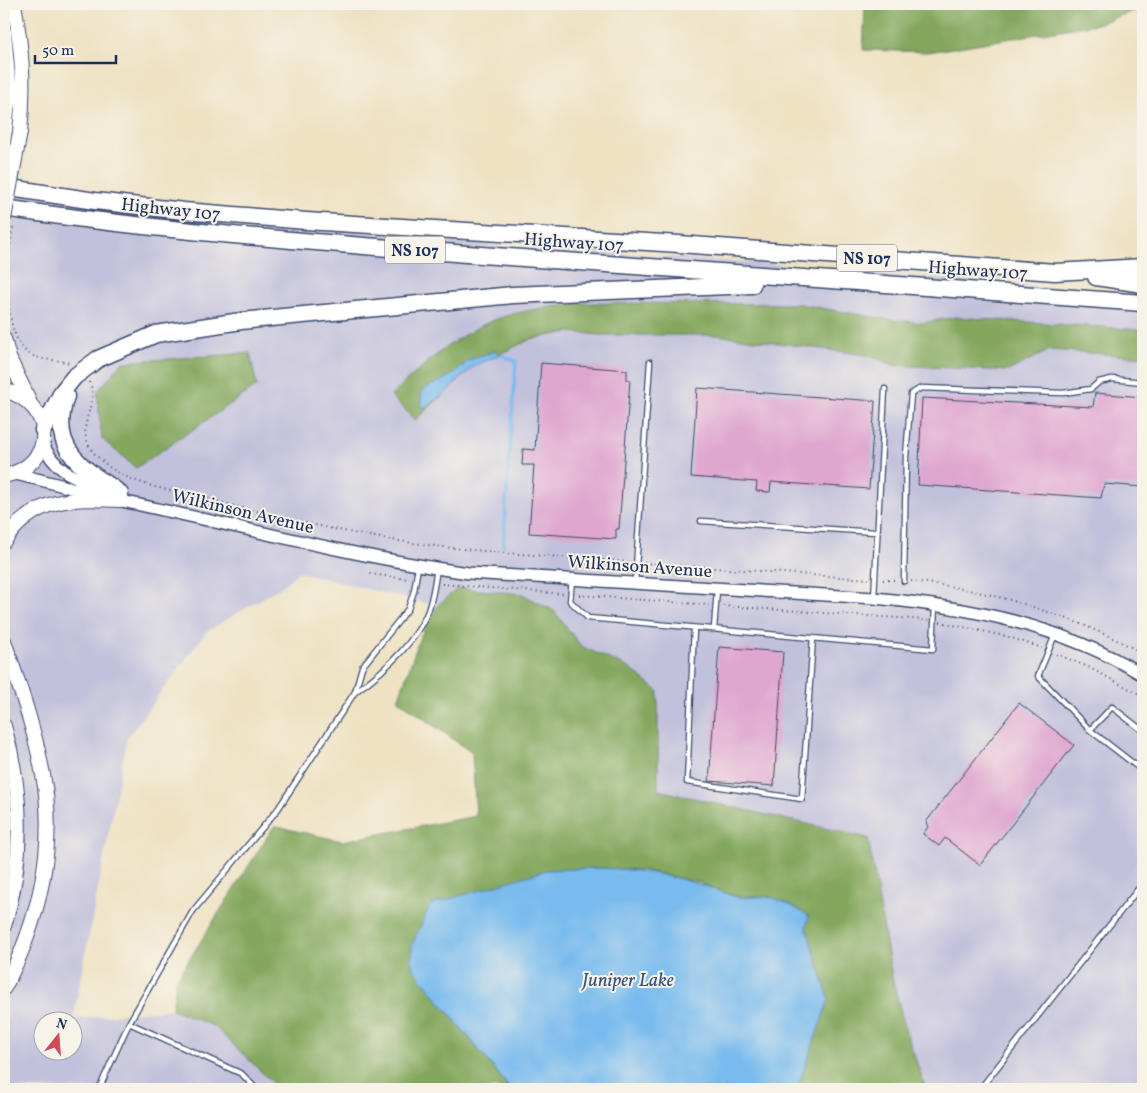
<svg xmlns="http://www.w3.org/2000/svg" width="1147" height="1093" viewBox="0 0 1147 1093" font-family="Vollkorn,serif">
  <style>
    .industrial { fill: #c2c1dc; fill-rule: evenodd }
    .forest { fill: #83a75d; stroke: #4f6b5e }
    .water { fill: #79bbee; stroke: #4a75a6 }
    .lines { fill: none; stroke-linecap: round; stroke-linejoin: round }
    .stream { stroke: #79bbee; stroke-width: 3 }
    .building { fill: #dfa6d0 }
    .service-casing { stroke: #3b4a6d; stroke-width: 7 }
    .tertiary-casing { stroke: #3b4a6d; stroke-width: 14 }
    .primary-casing { stroke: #3b4a6d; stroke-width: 16 }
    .motorway-casing { stroke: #3b4a6d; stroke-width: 19 }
    .path { stroke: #3b4a6d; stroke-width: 2; stroke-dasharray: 1 4; stroke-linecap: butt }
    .service { stroke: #fff; stroke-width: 4.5 }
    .tertiary { stroke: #fff; stroke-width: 11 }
    .primary { stroke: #fff; stroke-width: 14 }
    .motorway { stroke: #fff; stroke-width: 16 }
    .primary-bridge-casing { stroke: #3b4a6d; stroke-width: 16; stroke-linecap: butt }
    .path-bridge { stroke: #3b4a6d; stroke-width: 2; stroke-dasharray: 1 4; stroke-linecap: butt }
    .primary-bridge { stroke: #fff; stroke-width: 14 }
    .labels { text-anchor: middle; stroke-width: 4; stroke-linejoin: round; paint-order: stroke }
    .shield { fill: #f7f3e8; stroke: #5d6a87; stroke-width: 1 }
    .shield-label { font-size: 16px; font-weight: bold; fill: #1b2f5e }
    .street-label { font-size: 18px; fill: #1b2f5e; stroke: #f7f3e8 }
    .water-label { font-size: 19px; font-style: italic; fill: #325282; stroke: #f7f3e8 }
  </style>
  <rect width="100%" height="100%" fill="#f7f3e8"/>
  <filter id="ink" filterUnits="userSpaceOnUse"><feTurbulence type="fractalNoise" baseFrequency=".02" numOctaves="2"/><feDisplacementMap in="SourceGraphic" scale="10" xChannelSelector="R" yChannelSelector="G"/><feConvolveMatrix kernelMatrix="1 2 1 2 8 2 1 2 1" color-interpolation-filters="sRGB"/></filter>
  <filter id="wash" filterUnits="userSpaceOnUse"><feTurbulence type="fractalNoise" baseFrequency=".0096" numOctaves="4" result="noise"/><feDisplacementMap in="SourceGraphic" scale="20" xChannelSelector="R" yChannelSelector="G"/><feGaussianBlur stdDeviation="1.12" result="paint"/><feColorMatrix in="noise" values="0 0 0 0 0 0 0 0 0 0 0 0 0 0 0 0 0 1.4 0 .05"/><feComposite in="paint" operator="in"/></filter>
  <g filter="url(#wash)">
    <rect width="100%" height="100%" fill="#eee2c3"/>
    <path class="industrial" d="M 4,181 L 422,240 L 818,267 L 1143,297 L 1143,330 L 955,317 L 923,323 L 878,318 L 471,330 L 430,359 L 415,420 L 473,367 L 531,339 L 569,332 L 600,335 L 718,335 L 867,355 L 893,365 L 1008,371 L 1050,350 L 1143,357 L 1143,1089 L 926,1089 L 906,1032 L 892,977 L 868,838 L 658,790 L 658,691 L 629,668 L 581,646 L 554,611 L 458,588 L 437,606 L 298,572 L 281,587 L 206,632 L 127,738 L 73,1019 L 172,1009 L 215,1027 L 279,1089 L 4,1089 ZM 97,392 L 136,468 L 102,439 ZM 42,1020 L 72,1020 L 72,1050 L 42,1050 Z"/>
    <path class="forest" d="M 868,4 L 1143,4 L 1143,8 L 1097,24 L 929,52 L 863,50 L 865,7 Z
      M 578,303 L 799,304 L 878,318 L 923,323 L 955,317 L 1143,330 L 1143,357 L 1050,350 L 1008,371 L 893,365 L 867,355 L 718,335 L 600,335 L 569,332 L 531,339 L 500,354 L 496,351 L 469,360 L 454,374 L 421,391 L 422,409 L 442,396 L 415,420 L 391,396 C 425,363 460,330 506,316 C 529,309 554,307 578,303 Z
      M 250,353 L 257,386 L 136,468 L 102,439 L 97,392 L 123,362 Z
      M 458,588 L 522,594 L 554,611 L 581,646 L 629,668 L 658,691 L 658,790 L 868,838 L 892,977 L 906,1032 L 926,1089 L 797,1089 L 829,999 L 806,927 L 769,897 L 734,896 L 697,882 L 642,870 L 598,868 L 547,870 L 412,967 L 509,1088 L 279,1089 L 215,1027 L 172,1009 L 176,980 L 274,826 L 342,841 L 476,816 L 472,753 L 398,700 L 420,637 L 437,606 Z"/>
    <path class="water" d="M 496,351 L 500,354 L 473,367 L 442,396 L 422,409 L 421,391 L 454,374 L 469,360 Z
      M 598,868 C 651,870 684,878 733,896 C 743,899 756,896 767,897 C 782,899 796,909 809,916 L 806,927 L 829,999 L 797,1089 L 500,1089 L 509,1087 L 412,967 L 412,945 L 430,905 L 547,870 Z"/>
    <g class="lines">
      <path class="stream" d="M 501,355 L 516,361 L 503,545"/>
    </g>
    <g id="blocks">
      <path class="building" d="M 541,363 L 627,370 L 627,380 L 630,380 L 619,529 L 616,529 L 616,539 L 529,533 L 534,465 L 522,465 L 523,449 L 535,450 Z
        M 697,388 L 875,401 L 869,489 L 771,482 L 770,492 L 756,491 L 757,482 L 691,477 Z
        M 1095,393 L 1143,397 L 1143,487 L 1104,484 L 1101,498 L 918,485 L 922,398 L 1093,407 Z
        M 719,647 L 783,652 L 774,786 L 709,781 Z
        M 1019,703 L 1074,745 L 980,865 L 945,838 L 939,846 L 923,834 L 928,827 L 926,822 Z"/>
    </g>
  </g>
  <g filter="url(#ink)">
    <use href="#blocks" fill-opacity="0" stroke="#3b4a6d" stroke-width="1"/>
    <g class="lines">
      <defs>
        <path id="service" d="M 701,521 L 876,532
          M 572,579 L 570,601 L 588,618 L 933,649 L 935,605
          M 904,581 L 906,456 L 911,394 L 921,388 L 1063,393 L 1091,389 L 1099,382 L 1112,379 L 1143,382
          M 635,582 L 650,362
          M 874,598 L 885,389
          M 694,628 L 687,782 L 802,799 L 813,638
          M 714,629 L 717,590
          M 1055,635 L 1038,676 L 1090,730 L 1143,771
          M 1135,670 L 1143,653
          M 355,692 C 383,672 415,643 428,611 C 433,597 435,582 437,568
          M 1090,730 L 1112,707 L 1143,731
          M 129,1023 L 193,911 L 278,809 L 355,692 L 362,667 L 408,609 L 414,591 L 418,567
          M 99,1089 L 129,1023 L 242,1074 L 256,1089
          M 980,1089 L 1143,883"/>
        <path id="tertiary" d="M 42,442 C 55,473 76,478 106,489
          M 15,474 C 49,481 83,492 117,500 C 234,525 350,556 469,573 L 874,598 C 969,607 1061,625 1143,675"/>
        <path id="primary" d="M 14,4 C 22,49 25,86 20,132
          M 4,32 L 9,90 L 4,140
          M 4,339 L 9,358 L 29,400
          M 4,390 C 56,404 57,465 4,476
          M 4,541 C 35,497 70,498 120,500
          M 4,641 C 19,684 35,730 43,775 C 57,847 38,925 4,988
          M 4,726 C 23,792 24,860 4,926"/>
        <path id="motorway" d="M 4,187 L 95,201 L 184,211 L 306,221 L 679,244 L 1055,272 L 1143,267
          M 4,208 C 157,231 312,242 467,254 C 692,271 918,285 1143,303
          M 1096,277 L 1143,284
          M 66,396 C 55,430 62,452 92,474 C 101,481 112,486 120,494
          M 43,430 L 62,392 L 74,377 L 98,359 L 156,334 L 241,321 L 513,295 L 752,285"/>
      </defs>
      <use href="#service" class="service-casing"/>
      <use href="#tertiary" class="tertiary-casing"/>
      <use href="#primary" class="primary-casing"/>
      <use href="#motorway" class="motorway-casing"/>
      <path class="path" d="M 10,244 C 6,272 3,339 31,355 C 43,361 57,359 69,363
        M 89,382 C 103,406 65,429 102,461 C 128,485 171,490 204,498 C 259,512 314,526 370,536 C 455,552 543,555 629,562
        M 644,563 L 869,579
        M 370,574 L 408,579
        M 883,580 L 896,580
        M 911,581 C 991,590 1065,613 1137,650
        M 442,584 L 564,594
        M 579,595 L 709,605
        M 723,606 L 928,620
        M 940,622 L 1009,637 L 1042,648
        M 1056,654 L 1086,666 L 1143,696"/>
      <use href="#service" class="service"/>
      <use href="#tertiary" class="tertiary"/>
      <use href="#primary" class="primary"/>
      <use href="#motorway" class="motorway"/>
      <defs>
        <path id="primary-bridge" d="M 4,219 L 20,132"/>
      </defs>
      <use href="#primary-bridge" class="primary-bridge-casing"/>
      <path class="path-bridge" d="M 10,244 L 13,227"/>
      <use href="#primary-bridge" class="primary-bridge"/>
    </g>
  </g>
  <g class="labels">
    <g class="shield">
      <rect x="385" y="236.5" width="60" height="27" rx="4"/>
      <rect x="837" y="244.5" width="60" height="27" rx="4"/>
    </g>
    <g class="shield-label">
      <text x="415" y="256">NS 107</text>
      <text x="867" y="264">NS 107</text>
    </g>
    <g class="street-label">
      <text transform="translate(171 209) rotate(6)" y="6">Highway 107</text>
      <text transform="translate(574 242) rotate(4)" y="6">Highway 107</text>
      <text transform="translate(978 270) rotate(4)" y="6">Highway 107</text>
      <text transform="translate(243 511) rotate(13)" y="6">Wilkinson Avenue</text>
      <text transform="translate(640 566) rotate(4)" y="6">Wilkinson Avenue</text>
    </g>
    <g class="water-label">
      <text x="628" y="986">Juniper Lake</text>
    </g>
  </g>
  <rect width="1147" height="1093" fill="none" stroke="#f7f3e8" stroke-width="20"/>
  <g transform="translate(58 1036) rotate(17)"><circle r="24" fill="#f7f3e8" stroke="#9fa5b1"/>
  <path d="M0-4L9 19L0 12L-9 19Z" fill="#d1495b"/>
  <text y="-8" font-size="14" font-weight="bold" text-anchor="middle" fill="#1b2f5e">N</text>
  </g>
  <path d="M35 55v8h81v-8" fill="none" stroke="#1b2f5e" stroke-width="2.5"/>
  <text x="42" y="55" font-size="15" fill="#1b2f5e" stroke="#f7f3e8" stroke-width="4" paint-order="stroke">50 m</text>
</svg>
